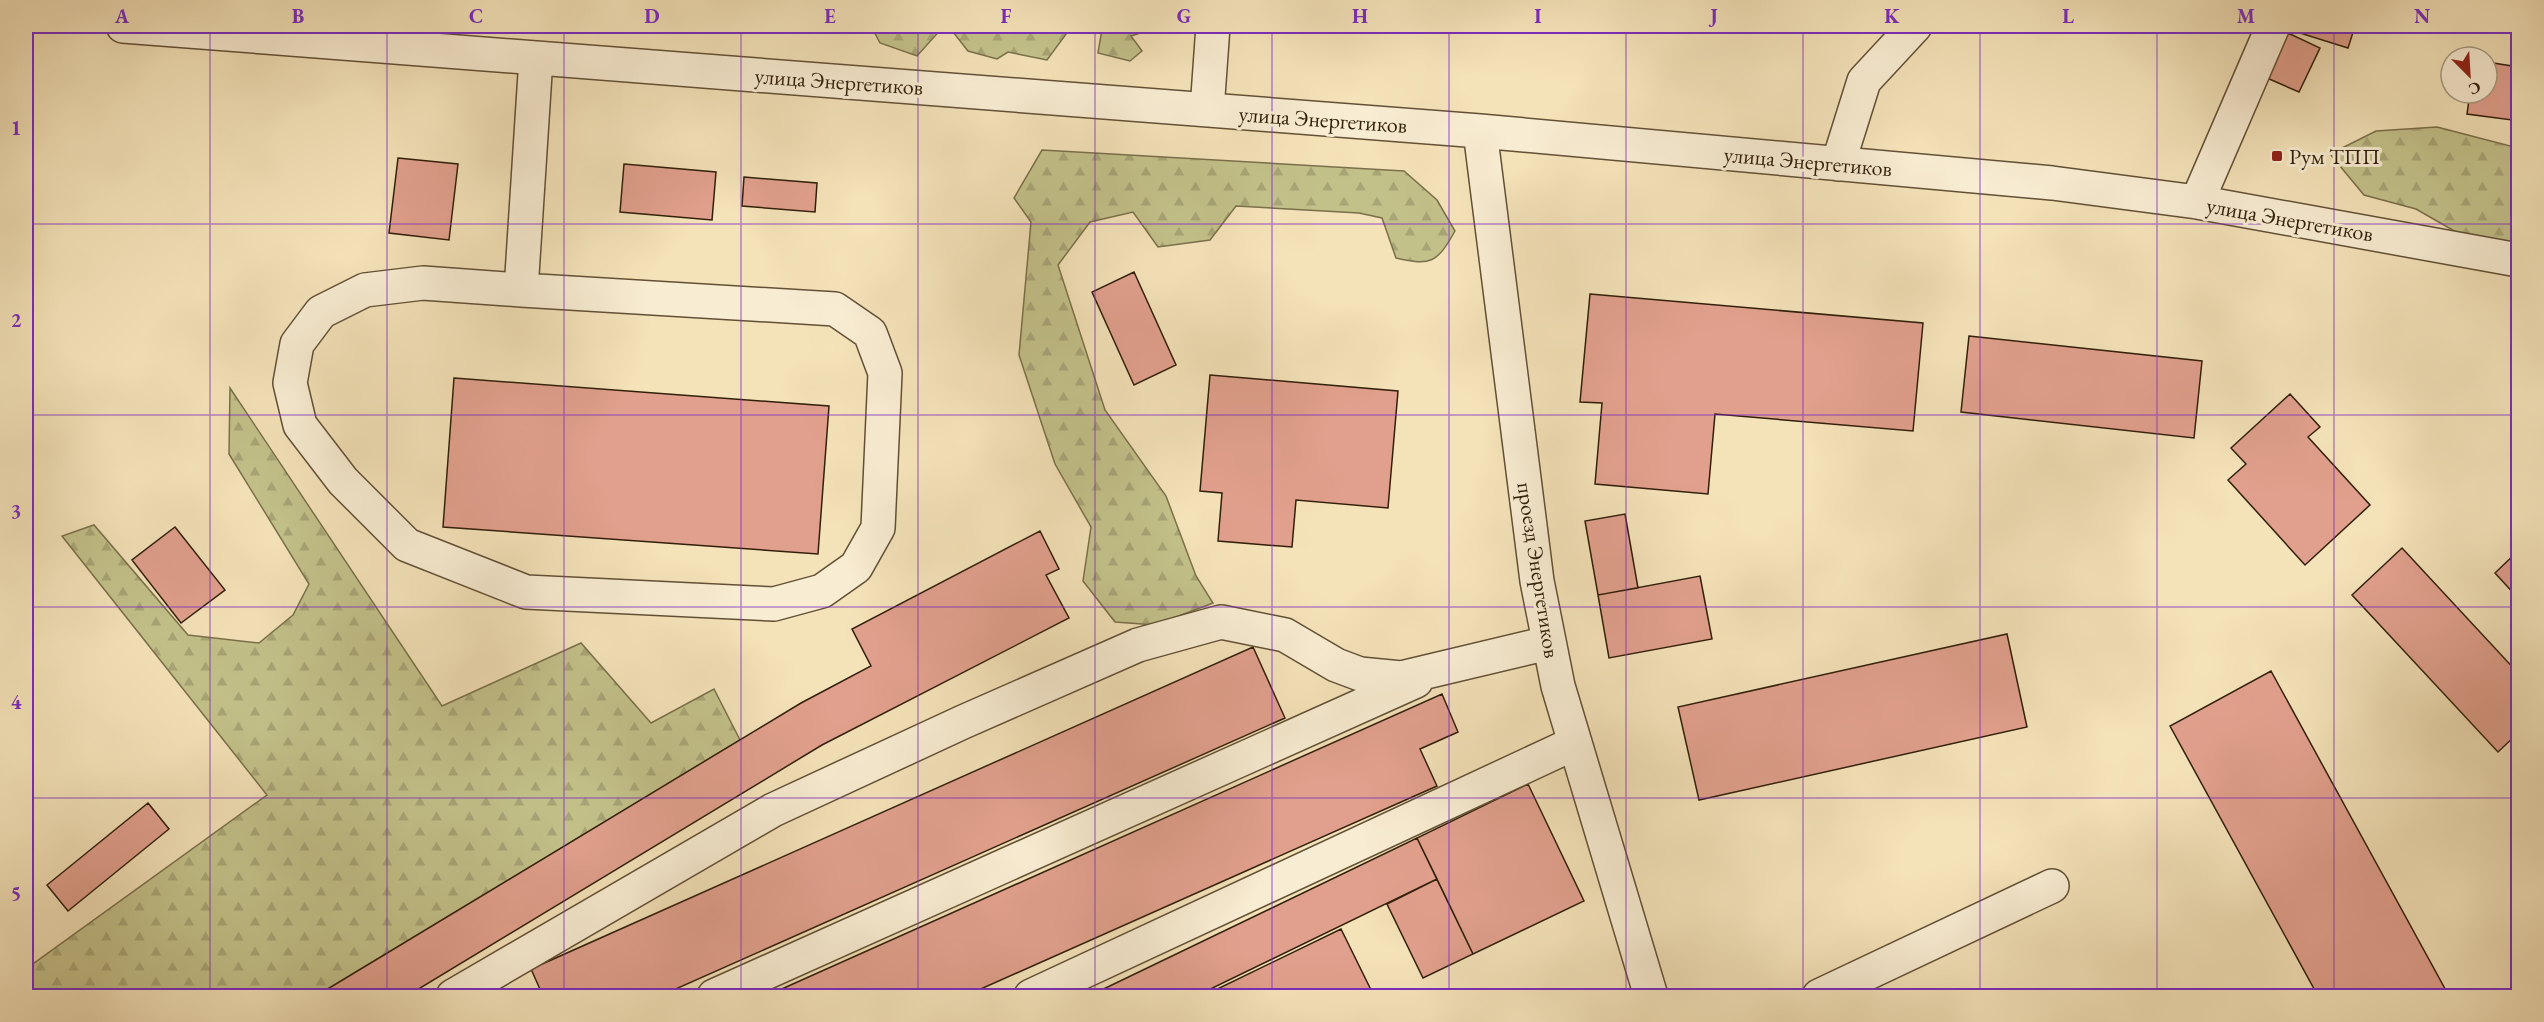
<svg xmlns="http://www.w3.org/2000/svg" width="2544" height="1022" viewBox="0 0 2544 1022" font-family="'EB Garamond',serif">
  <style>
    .forest { fill: url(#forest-firs); stroke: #7a704a; stroke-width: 1.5 }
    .building { fill: #e1a08d; stroke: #311f09; stroke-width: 1.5 }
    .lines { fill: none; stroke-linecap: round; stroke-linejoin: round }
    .minor-casing { stroke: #625035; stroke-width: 36 }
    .minor { stroke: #f8ecd2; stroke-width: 33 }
    .grid { fill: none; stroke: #7b2cbf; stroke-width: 1.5; stroke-opacity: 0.55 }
    .poi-dot { fill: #8f2418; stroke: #f8ecd2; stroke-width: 2 }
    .labels { text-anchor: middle; stroke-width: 6; stroke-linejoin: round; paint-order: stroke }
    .street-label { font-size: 22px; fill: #311f09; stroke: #f8ecd2 }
    .poi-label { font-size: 22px; fill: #311f09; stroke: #f8ecd2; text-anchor: start }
    .neatline { fill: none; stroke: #7b2cbf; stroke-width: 2 }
    .grid-label { font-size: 20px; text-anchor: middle; font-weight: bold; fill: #7b2cbf }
  </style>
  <defs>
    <pattern id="forest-firs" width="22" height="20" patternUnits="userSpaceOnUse" patternTransform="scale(1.5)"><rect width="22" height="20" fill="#c3c18a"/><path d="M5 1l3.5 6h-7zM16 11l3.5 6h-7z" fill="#a8a576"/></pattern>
  </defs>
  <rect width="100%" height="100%" fill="#f4e2b9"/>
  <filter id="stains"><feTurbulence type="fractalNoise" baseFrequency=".00333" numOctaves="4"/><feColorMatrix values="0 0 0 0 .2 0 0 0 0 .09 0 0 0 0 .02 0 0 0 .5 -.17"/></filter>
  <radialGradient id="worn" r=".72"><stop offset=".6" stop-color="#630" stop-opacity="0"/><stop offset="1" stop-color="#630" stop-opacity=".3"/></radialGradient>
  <path class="forest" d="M 871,26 L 944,26 L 917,56 L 880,43 Z
    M 974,26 L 1049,26 L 1057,30 L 1072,26 L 1047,60 L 1008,52 L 997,59 L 968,51 L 953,32 Z
    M 1113,26 L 1152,26 L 1153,29 L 1131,36 L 1142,51 L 1130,61 L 1098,53 L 1102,29 Z
    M 2437,127 L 2518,148 L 2518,246 L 2470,240 L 2416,209 L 2364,195 L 2330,154 L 2376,131 Z
    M 1042,150 L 1404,171 L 1437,200 L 1455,231 C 1437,263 1431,266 1396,258 L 1382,218 L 1359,213 L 1236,206 L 1210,240 L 1158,247 L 1133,212 L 1090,222 L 1058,265 L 1105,410 L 1166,496 L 1196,576 L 1213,603 L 1155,625 L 1115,622 L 1083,581 L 1091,527 L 1055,464 L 1019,355 L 1031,222 L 1014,198 Z
    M 230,388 L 442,706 L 581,643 L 651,723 L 714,689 L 740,740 L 316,996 L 26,996 L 26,969 L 267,795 L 62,536 L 94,525 L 188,635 L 259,643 L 293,615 L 309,584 L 229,454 Z"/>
  <path class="building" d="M 2302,26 L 2355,26 L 2348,48 L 2300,33 Z
    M 2288,33 L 2320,48 L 2299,92 L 2267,78 Z
    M 2487,62 L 2518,67 L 2512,120 L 2467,114 L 2470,93 L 2487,93 Z
    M 398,158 L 458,164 L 449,240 L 389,233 Z
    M 624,164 L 716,172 L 712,220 L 620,212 Z
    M 744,177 L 817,183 L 815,212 L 742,206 Z
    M 1134,272 L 1176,365 L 1134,385 L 1092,292 Z
    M 1590,294 L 1923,323 L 1913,431 L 1715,414 L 1708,494 L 1595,484 L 1602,403 L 1580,402 Z
    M 1969,336 L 2202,361 L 2194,438 L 1961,412 Z
    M 1210,375 L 1398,391 L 1388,508 L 1296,500 L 1292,547 L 1218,541 L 1222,493 L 1200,491 Z
    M 454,378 L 829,406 L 818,554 L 443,527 Z
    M 2290,394 L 2320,427 L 2308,437 L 2370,505 L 2305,565 L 2228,480 L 2246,464 L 2231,448 Z
    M 1625,514 L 1638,588 L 1598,595 L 1585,521 Z
    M 175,527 L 225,590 L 181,623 L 132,560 Z
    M 1040,531 L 1059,569 L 1046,575 L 1069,618 L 822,745 L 407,996 L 316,996 L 801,703 L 871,666 L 852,629 Z
    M 2402,548 L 2518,673 L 2518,733 L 2498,752 L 2352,595 Z
    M 2518,551 L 2518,598 L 2495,573 Z
    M 1700,576 L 1712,639 L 1609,658 L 1598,595 Z
    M 2007,634 L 2027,727 L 1699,800 L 1678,707 Z
    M 1253,647 L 1285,718 L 660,996 L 543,996 L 531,969 Z
    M 2271,671 L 2449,996 L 2318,996 L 2170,726 Z
    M 1442,694 L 1458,732 L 1420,749 L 1437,786 L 965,996 L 766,996 Z
    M 1528,784 L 1584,901 L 1473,954 L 1417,838 Z
    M 148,803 L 169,829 L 68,911 L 47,885 Z
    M 1417,838 L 1437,879 L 1196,996 L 1089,996 Z
    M 1437,879 L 1473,954 L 1423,978 L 1387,904 Z
    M 1341,929 L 1374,996 L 1203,996 Z"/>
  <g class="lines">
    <defs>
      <path id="minor" d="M 123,26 L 1480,131 L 2052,183 L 2197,202 L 2518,260
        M 1207,110 L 1213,26
        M 1480,131 L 1537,581 L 1558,686 L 1651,996
        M 1838,164 L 1864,81 L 1915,26
        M 2197,202 L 2273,26
        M 521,290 L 423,283 L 365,290 L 321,312 L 297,344 L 290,383 L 300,425 L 343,481 L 407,545 L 526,592 L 774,604 L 822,591 L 856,567 L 878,528 L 885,373 L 870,333 L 835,309 L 521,290 L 536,58
        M 453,996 L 773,810 L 963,722 L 1138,645 L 1221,622 L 1285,635 L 1336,665 L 1360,674 L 1401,678 L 1548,643
        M 714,996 L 1416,681
        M 1031,996 L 1575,743
        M 1819,996 L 2052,886"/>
    </defs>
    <use href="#minor" class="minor-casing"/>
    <use href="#minor" class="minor"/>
  </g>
  <path class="grid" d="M 210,26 L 210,996M 387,26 L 387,996M 564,26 L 564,996M 741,26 L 741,996M 918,26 L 918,996M 1095,26 L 1095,996M 1272,26 L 1272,996M 1449,26 L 1449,996M 1626,26 L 1626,996M 1803,26 L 1803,996M 1980,26 L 1980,996M 2157,26 L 2157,996M 2334,26 L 2334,996M 26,224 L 2518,224M 26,415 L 2518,415M 26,607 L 2518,607M 26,798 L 2518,798"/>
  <rect class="poi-dot" x="2271" y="150" width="12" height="12" rx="3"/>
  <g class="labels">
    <g class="street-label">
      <text transform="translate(839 81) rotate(4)" y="8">улица Энергетиков</text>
      <text transform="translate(1323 119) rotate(4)" y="8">улица Энергетиков</text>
      <text transform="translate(1808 161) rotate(5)" y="8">улица Энергетиков</text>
      <text transform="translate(2290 219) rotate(10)" y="8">улица Энергетиков</text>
      <text transform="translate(1539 570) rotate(81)" y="8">проезд Энергетиков</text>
    </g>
    <g class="poi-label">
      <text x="2289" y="164">Рум ТПП</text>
    </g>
  </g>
  <rect width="2544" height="1022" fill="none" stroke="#f4e2b9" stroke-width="66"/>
  <g transform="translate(2469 75) rotate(156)"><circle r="28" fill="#f8ecd2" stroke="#a89a82" stroke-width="1.5"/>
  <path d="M0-4.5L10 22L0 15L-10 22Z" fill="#8f2418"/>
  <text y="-9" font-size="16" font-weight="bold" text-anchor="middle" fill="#311f09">С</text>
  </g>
  <rect x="33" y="33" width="2478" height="956" class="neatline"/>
  <g class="grid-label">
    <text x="122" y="23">A</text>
    <text x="298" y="23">B</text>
    <text x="476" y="23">C</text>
    <text x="652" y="23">D</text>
    <text x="830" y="23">E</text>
    <text x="1006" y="23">F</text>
    <text x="1184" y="23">G</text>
    <text x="1360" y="23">H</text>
    <text x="1538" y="23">I</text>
    <text x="1714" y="23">J</text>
    <text x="1892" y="23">K</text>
    <text x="2068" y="23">L</text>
    <text x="2246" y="23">M</text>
    <text x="2422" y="23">N</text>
    <text x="16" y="135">1</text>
    <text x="16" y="327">2</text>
    <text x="16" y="518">3</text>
    <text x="16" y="709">4</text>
    <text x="16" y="900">5</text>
  </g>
  <rect width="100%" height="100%" filter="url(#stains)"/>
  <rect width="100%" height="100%" fill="url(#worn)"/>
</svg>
